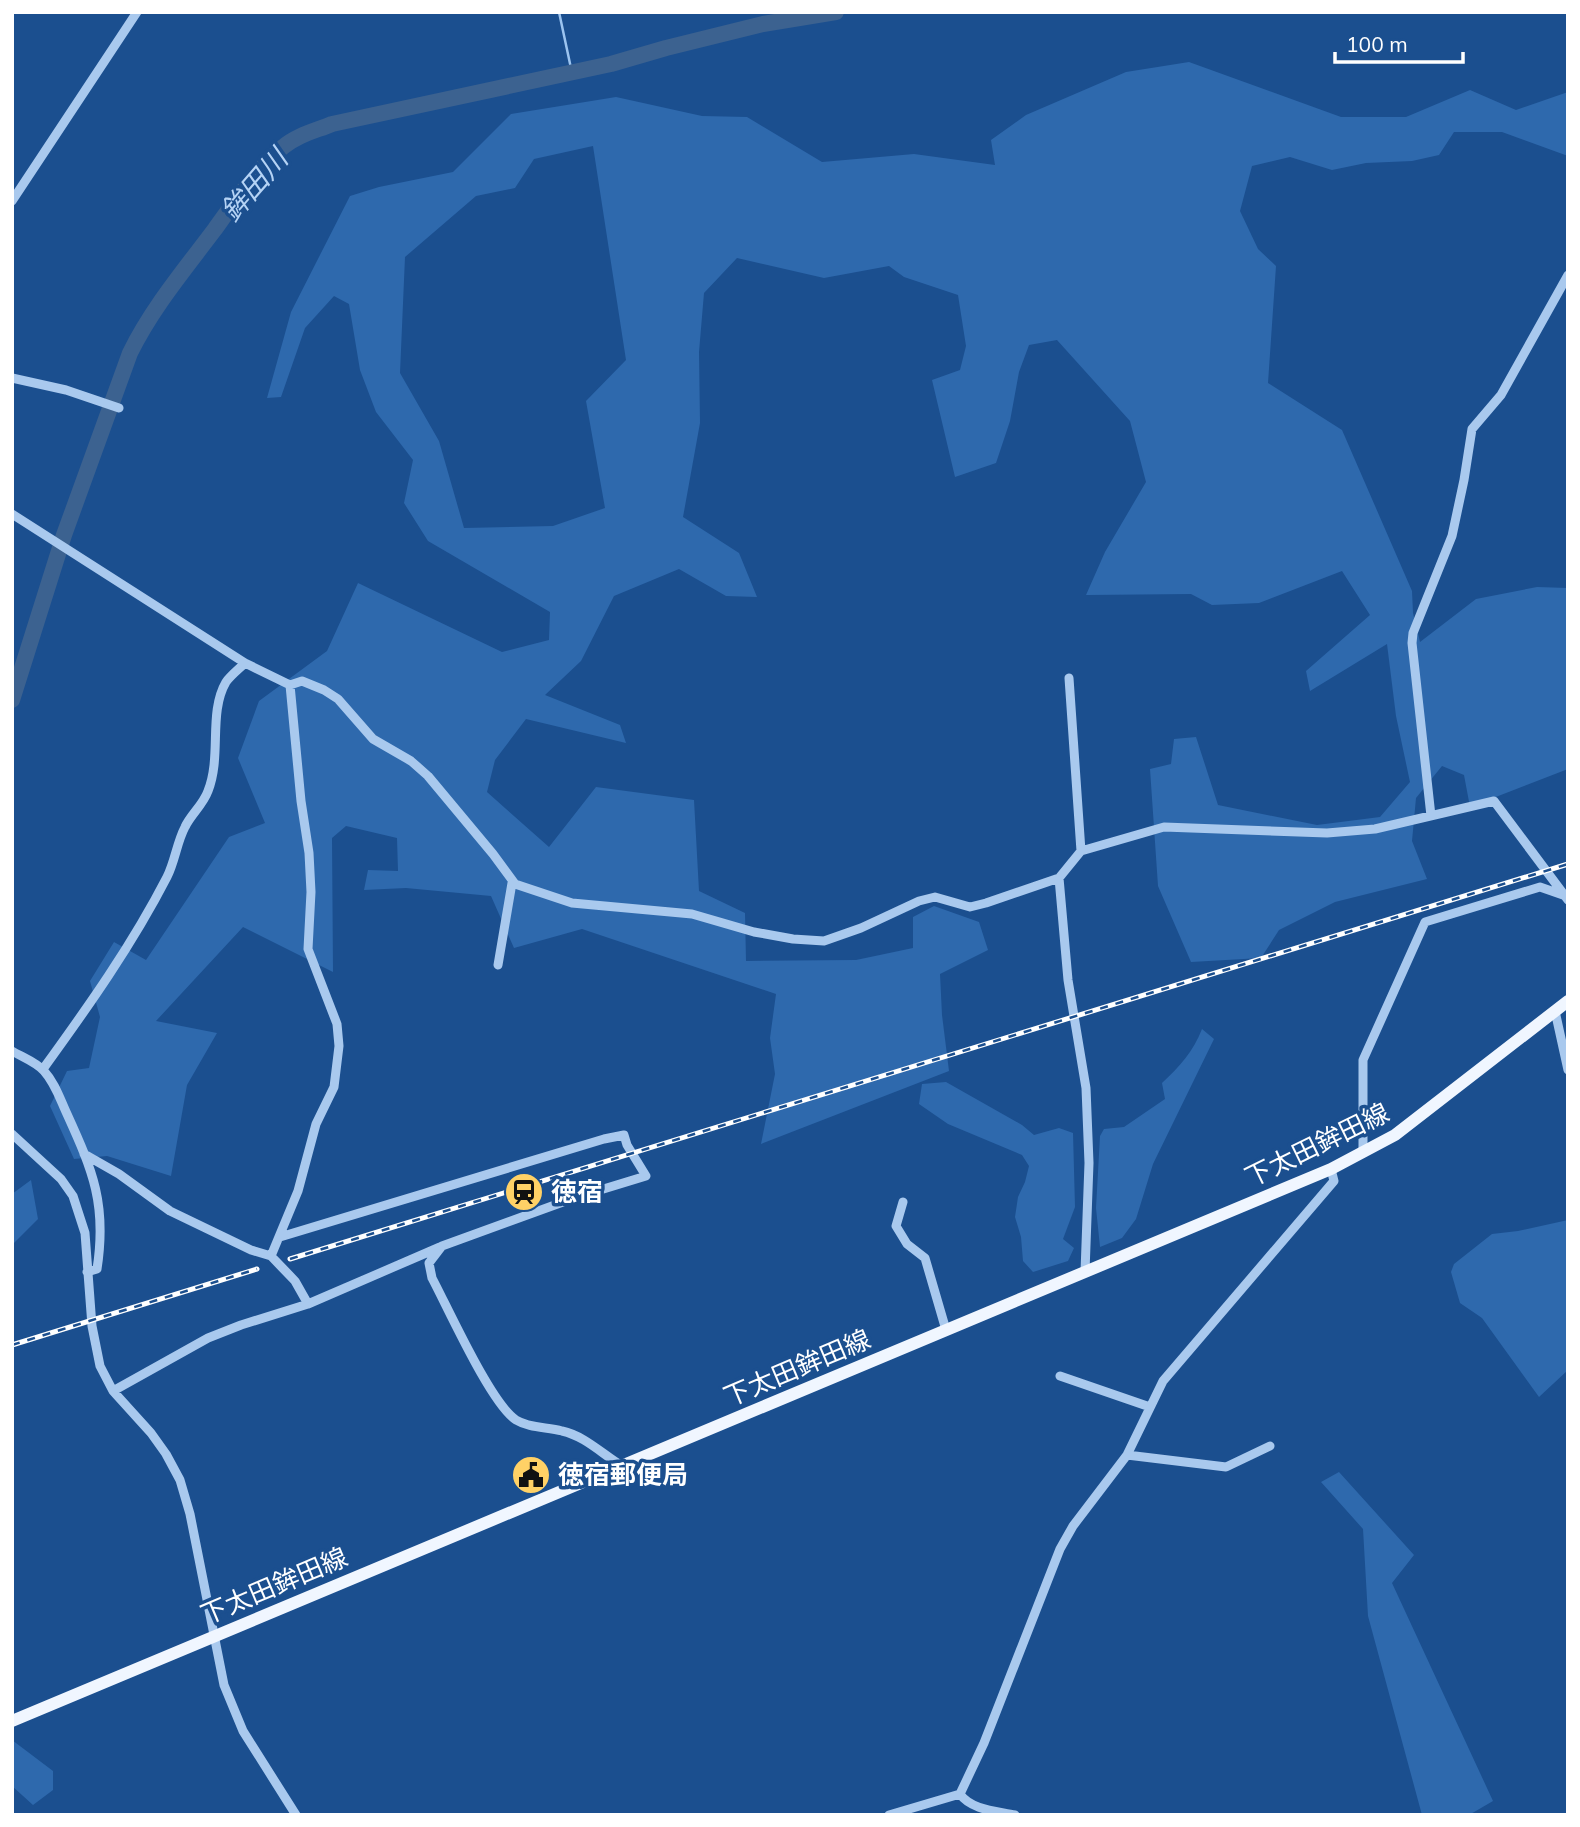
<svg xmlns="http://www.w3.org/2000/svg" width="1580" height="1827" viewBox="0 0 1580 1827" font-family="Mulish,'Noto Sans JP',sans-serif">
  <style>
    .green { fill: #2e69ad; fill-rule: evenodd }
    .lines { fill: none; stroke-linecap: round; stroke-linejoin: round }
    .stream { stroke: #9cc4f0; stroke-width: 2.5 }
    .river { stroke: #3c6290; stroke-width: 16 }
    .minor { stroke: #a9c9ee; stroke-width: 9 }
    .major { stroke: #f0f6ff; stroke-width: 12 }
    .rail-casing { stroke: #fff; stroke-width: 5 }
    .rail { stroke: #1b4f8f; stroke-width: 2.5; stroke-dasharray: 8; stroke-linecap: butt }
    .labels { text-anchor: middle; stroke-width: 7; stroke-linejoin: round; paint-order: stroke }
    .street-label { font-size: 26px; fill: #fff; stroke: #1b4f8f }
    .poi-label { font-size: 26px; font-weight: bold; fill: #fff; stroke: #1b4f8f; text-anchor: start }
    .water-label { font-size: 28px; font-style: italic; fill: #b5d3f5; stroke: #1b4f8f }
  </style>
  <rect width="100%" height="100%" fill="#1b4f8f"/>
  <path class="green" d="M 1189,62 L 1341,117 L 1406,117 L 1470,90 L 1516,110 L 1568,92 L 1568,156 L 1502,132 L 1454,132 L 1439,155 L 1412,161 L 1366,163 L 1332,170 L 1290,157 L 1252,166 L 1240,211 L 1258,249 L 1276,266 L 1268,383 L 1342,430 L 1412,591 L 1413,613 L 1420,642 L 1476,599 L 1537,587 L 1568,588 L 1568,769 L 1470,807 L 1464,775 L 1442,766 L 1416,798 L 1412,841 L 1427,879 L 1335,902 L 1279,930 L 1261,958 L 1191,962 L 1158,886 L 1150,769 L 1171,764 L 1174,739 L 1196,737 L 1218,805 L 1317,825 L 1380,817 L 1410,782 L 1396,716 L 1387,644 L 1310,691 L 1306,671 L 1370,615 L 1342,571 L 1259,603 L 1212,605 L 1191,594 L 1086,595 L 1105,552 L 1146,482 L 1130,421 L 1057,340 L 1029,345 L 1019,372 L 1010,421 L 996,463 L 955,477 L 932,380 L 960,370 L 966,346 L 958,295 L 904,277 L 889,266 L 824,278 L 737,258 L 704,293 L 699,352 L 700,423 L 683,517 L 739,553 L 757,597 L 726,596 L 679,569 L 614,596 L 581,661 L 545,695 L 620,725 L 626,743 L 526,719 L 495,760 L 487,792 L 549,847 L 596,787 L 694,800 L 699,891 L 745,913 L 746,961 L 856,960 L 913,948 L 913,917 L 934,906 L 979,922 L 988,950 L 940,974 L 942,1015 L 949,1071 L 761,1144 L 775,1074 L 770,1038 L 776,994 L 582,929 L 514,948 L 491,896 L 406,888 L 364,890 L 368,870 L 398,871 L 397,838 L 346,826 L 332,838 L 333,972 L 243,927 L 156,1021 L 217,1033 L 187,1085 L 171,1176 L 107,1156 L 74,1159 L 50,1106 L 67,1071 L 89,1068 L 100,1017 L 90,981 L 114,942 L 146,960 L 229,837 L 265,823 L 238,758 L 259,701 L 327,651 L 358,583 L 502,652 L 549,640 L 550,612 L 428,541 L 404,503 L 413,460 L 376,412 L 360,370 L 349,304 L 334,296 L 305,328 L 281,397 L 267,398 L 291,312 L 350,196 L 379,187 L 453,172 L 511,114 L 616,97 L 702,116 L 747,117 L 822,162 L 914,154 L 995,165 L 991,140 L 1026,115 L 1126,72 ZM 593,146 L 626,360 L 586,401 L 605,508 L 553,526 L 464,528 L 439,441 L 400,373 L 405,257 L 476,196 L 515,188 L 534,159 Z
    M 1202,1029 L 1214,1039 L 1153,1164 L 1136,1219 L 1122,1238 L 1100,1247 L 1096,1208 L 1100,1136 L 1104,1129 L 1124,1127 L 1165,1099 L 1162,1083 C 1180,1066 1193,1052 1202,1029 Z
    M 946,1082 L 1022,1125 L 1034,1135 L 1059,1128 L 1073,1133 L 1075,1207 L 1063,1239 L 1074,1248 L 1068,1261 L 1033,1272 L 1023,1261 L 1021,1237 L 1015,1217 L 1018,1197 L 1025,1182 L 1029,1166 L 1022,1155 L 948,1124 L 919,1104 L 922,1084 Z
    M 31,1180 L 38,1219 L 12,1245 L 12,1194 Z
    M 1568,1220 L 1568,1370 L 1539,1397 L 1482,1318 L 1460,1303 L 1451,1272 L 1454,1264 L 1492,1234 L 1518,1231 Z
    M 1339,1472 L 1414,1555 L 1392,1583 L 1493,1801 L 1469,1815 L 1422,1815 L 1368,1616 L 1363,1529 L 1321,1482 Z
    M 12,1740 L 53,1771 L 53,1790 L 33,1805 L 12,1786 Z"/>
  <g class="lines">
    <path class="stream" d="M 559,12 L 572,73"/>
    <path class="river" d="M 12,700 L 64,535 L 130,353 C 152,308 185,269 215,229 C 235,201 257,169 283,147 C 297,135 315,131 332,124 L 611,64 L 666,48 L 763,24 L 836,12"/>
    <path class="minor" d="M 12,201 L 137,12
      M 12,378 L 66,390 L 119,408
      M 12,514 L 245,663 L 290,685 L 302,681 L 324,690 L 338,699 L 373,739 L 411,761 L 428,776 L 493,854 L 515,884 L 572,903 L 692,914 L 754,932 L 793,939 L 824,941 L 861,928 L 919,901 L 935,897 L 970,907 L 986,903 L 1059,878 L 1081,851 L 1164,827 L 1327,833 L 1375,829 L 1494,801 L 1568,900
      M 1069,678 L 1081,851
      M 1431,816 L 1412,643 L 1413,633 L 1452,536 L 1464,480 L 1472,429 L 1501,395 L 1568,275
      M 1059,878 L 1068,980 L 1086,1088 L 1089,1163 L 1085,1272
      M 498,965 L 512,883
      M 1555,1011 L 1568,1070
      M 12,1051 C 22,1057 36,1062 44,1071 C 55,1083 60,1099 67,1114 C 93,1171 107,1205 97,1269 L 87,1272
      M 43,1069 C 88,1007 132,945 167,877 C 175,861 177,842 185,827 C 191,814 203,805 208,791 C 222,756 208,713 226,682 C 231,675 239,669 245,663
      M 12,1134 L 61,1179 L 73,1196 L 85,1233 L 92,1326 L 100,1366 L 113,1391 L 151,1433 L 166,1454 L 180,1480 L 190,1514 L 224,1685 L 243,1731 L 296,1815
      M 1363,1153 L 1363,1060 L 1425,922 L 1540,887 L 1563,895
      M 84,1154 L 119,1174 L 170,1211 L 251,1250 L 271,1256 L 295,1281 L 308,1304
      M 903,1202 L 896,1226 L 907,1244 L 925,1258 L 946,1330
      M 280,1237 L 604,1139 L 624,1135 L 627,1145 L 646,1176 L 574,1198 L 442,1246 L 429,1263 L 432,1278 C 448,1308 491,1404 516,1420 C 529,1428 547,1427 562,1431 C 585,1436 602,1454 622,1466
      M 271,1256 L 298,1191 L 316,1124 L 334,1087 L 339,1046 L 337,1024 L 308,949 L 311,892 L 309,853 L 301,801 L 290,685
      M 1060,1376 L 1150,1407
      M 113,1391 L 208,1338 L 241,1325 L 308,1304 L 440,1247
      M 1127,1455 L 1226,1467 L 1270,1446
      M 960,1794 C 971,1810 997,1811 1015,1815
      M 889,1815 L 960,1794 L 984,1743 L 1060,1549 L 1073,1526 L 1127,1455 L 1163,1381 L 1334,1181 L 1331,1169"/>
    <path class="major" d="M 12,1721 L 1331,1169 L 1395,1135 L 1568,1001"/>
    <defs>
      <path id="rail" d="M 290,1259 L 1568,864
        M 12,1345 L 257,1269"/>
    </defs>
    <use href="#rail" class="rail-casing"/>
    <use href="#rail" class="rail"/>
  </g>
  <defs>
    <symbol id="station-disc" viewBox="-11 -11 22 22"><circle r="9.5" fill="#ffd166" stroke="#1b4f8f"/><path d="M-3-6H3Q5-6 5-4V2Q5 4 3 4L4.5 6H3L1.5 4h-3L-3 6H-4.5L-3 4Q-5 4-5 2V-4Q-5-6-3-6ZM-3.5-4v3h7v-3ZM-3.5 1v1.5H-2V1ZM2 1v1.5H3.5V1Z" fill="#111"/></symbol>
    <symbol id="civic-disc" viewBox="-11 -11 22 22"><circle r="9.5" fill="#ffd166" stroke="#1b4f8f"/><path d="M-.6-6.5H3V-4.5H.6V-3L4-1V1h2V6H-6V1h2V-1L-.6-3ZM-1.2 2.5V6h2.4V2.5Z" fill="#111"/></symbol>
  </defs>
  <g fill-rule="evenodd">
    <use href="#station-disc" x="502" y="1170" width="44" height="44"/>
    <use href="#civic-disc" x="509" y="1453" width="44" height="44"/>
  </g>
  <g class="labels">
    <g class="street-label">
      <text transform="translate(1317 1145) rotate(-26)" y="9">下太田鉾田線</text>
      <text transform="translate(797 1368) rotate(-23)" y="9">下太田鉾田線</text>
      <text transform="translate(274 1586) rotate(-23)" y="9">下太田鉾田線</text>
    </g>
    <g class="poi-label">
      <text x="551" y="1201">徳宿</text>
      <text x="558" y="1484">徳宿郵便局</text>
    </g>
    <g class="water-label">
      <text transform="translate(254 185) rotate(-49)" y="10">鉾田川</text>
    </g>
  </g>
  <rect width="1580" height="1827" fill="none" stroke="#ffffff" stroke-width="28"/>
  <path d="M1335 52v10h128v-10" fill="none" stroke="#ffffff" stroke-width="3.5"/>
  <text x="1346" y="52" font-size="21" fill="#ffffff" stroke="#1b4f8f" stroke-width="5" paint-order="stroke">100 m</text>
</svg>
